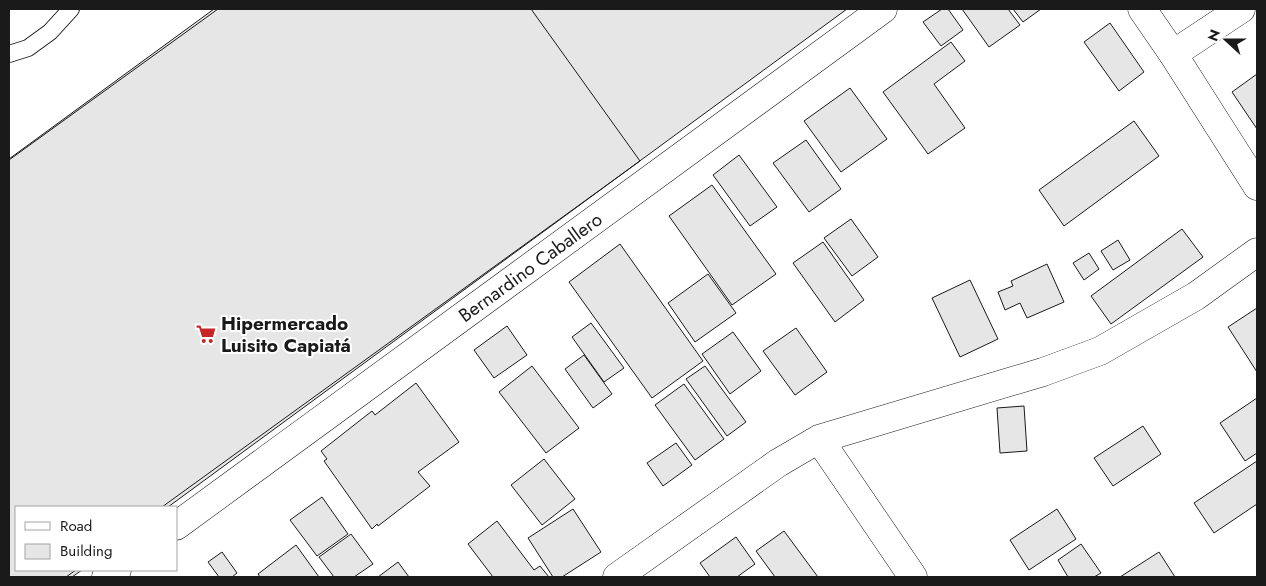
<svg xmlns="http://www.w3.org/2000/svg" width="1266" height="586" viewBox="0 0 1266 586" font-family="Jost,sans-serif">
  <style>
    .building { fill: #e6e6e6; stroke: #1a1a1a }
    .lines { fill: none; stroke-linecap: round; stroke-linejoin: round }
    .service-casing { stroke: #1a1a1a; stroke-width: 18 }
    .minor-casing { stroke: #1a1a1a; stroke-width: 29 }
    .primary-casing { stroke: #1a1a1a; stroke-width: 29 }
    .service { stroke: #fff; stroke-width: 16 }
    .minor { stroke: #fff; stroke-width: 28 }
    .primary { stroke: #fff; stroke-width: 28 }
    .labels { text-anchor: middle; stroke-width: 4; stroke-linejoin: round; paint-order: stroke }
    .street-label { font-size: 19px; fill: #1a1a1a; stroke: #fff }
    .poi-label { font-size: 19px; font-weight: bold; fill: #1a1a1a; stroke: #fff; text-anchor: start }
  </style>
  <rect width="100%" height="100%" fill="#fff"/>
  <path class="building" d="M 214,9 L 847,9 L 168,507 L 16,507 L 16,570 L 82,570 L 72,577 L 9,577 L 9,159 Z
    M 218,9 L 531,9 L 640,161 L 162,507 L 16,507 L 16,570 L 76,570 L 66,577 L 9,577 L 9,160 Z
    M 942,9 L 948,9 L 963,30 L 941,46 L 923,22 Z
    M 962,9 L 1008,9 L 1020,25 L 989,47 Z
    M 1013,9 L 1041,9 L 1023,22 Z
    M 1110,23 L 1144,72 L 1119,91 L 1084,42 Z
    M 951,42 L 965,61 L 934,84 L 965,128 L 928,154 L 883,92 Z
    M 1257,74 L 1257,129 L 1232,92 Z
    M 850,88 L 887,139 L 841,172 L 804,121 Z
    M 1134,121 L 1159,156 L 1064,226 L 1039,190 Z
    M 806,140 L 841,189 L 809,212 L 773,163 Z
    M 739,155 L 777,207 L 750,226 L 713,175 Z
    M 712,185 L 776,274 L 732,305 L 669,216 Z
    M 851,219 L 878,257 L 852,276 L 824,238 Z
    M 1182,229 L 1203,257 L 1111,324 L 1091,296 Z
    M 1118,240 L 1130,260 L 1113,270 L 1101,251 Z
    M 823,242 L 864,300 L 835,322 L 793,263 Z
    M 620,244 L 703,361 L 652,398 L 569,282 Z
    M 1089,253 L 1099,269 L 1084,280 L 1073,263 Z
    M 1047,264 L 1064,302 L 1027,318 L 1020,303 L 1005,310 L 998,292 L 1013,286 L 1011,281 Z
    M 708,274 L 736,313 L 695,342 L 668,303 Z
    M 970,280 L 998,339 L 960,357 L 932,298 Z
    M 1257,308 L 1257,372 L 1228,327 Z
    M 591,323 L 624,368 L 604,382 L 572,337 Z
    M 507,326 L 527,355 L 494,378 L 474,350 Z
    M 796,328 L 827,372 L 795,395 L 763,351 Z
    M 733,332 L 761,371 L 730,394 L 702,354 Z
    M 584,355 L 612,394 L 593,408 L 565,369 Z
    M 532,366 L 579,428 L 546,453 L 499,392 Z
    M 705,366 L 746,422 L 727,436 L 686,379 Z
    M 416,383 L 459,442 L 418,472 L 430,486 L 378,526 L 377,524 L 372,529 L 324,461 L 327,459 L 321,451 L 372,411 L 375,415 Z
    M 684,384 L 724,439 L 695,460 L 655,405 Z
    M 1257,398 L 1257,453 L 1245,461 L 1220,423 Z
    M 1024,406 L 1027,451 L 1000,453 L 997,408 Z
    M 1143,426 L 1161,454 L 1113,486 L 1094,458 Z
    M 676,443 L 692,465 L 663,486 L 647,463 Z
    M 544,459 L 575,499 L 542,525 L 511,485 Z
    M 1257,461 L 1257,504 L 1214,533 L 1194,503 Z
    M 322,497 L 348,534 L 317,556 L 290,520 Z
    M 573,509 L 601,552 L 562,577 L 553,577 L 528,538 Z
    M 1057,509 L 1076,539 L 1029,570 L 1010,540 Z
    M 497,521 L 534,570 L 540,566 L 549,577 L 493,577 L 468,544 Z
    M 784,531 L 818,577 L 775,577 L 756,551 Z
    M 351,534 L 373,564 L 354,577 L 334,577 L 319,557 Z
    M 736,537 L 755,564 L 737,577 L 710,577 L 700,563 Z
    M 1081,544 L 1101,573 L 1094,577 L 1068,577 L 1058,560 Z
    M 296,545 L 319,577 L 260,577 L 258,574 Z
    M 222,552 L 237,573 L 232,577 L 219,577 L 208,562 Z
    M 1159,552 L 1175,577 L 1120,577 Z
    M 398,562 L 409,577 L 378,577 Z"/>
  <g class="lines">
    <defs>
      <path id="service" d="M 9,54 L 28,48 L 50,32 L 71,9"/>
      <path id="minor" d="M 1173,54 L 1241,9
        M 819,439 L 913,577
        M 176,526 L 883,9
        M 106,577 L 117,570
        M 617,577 L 778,463 L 819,439 L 1043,372 L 1100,351 L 1196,296 L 1257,252"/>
      <path id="primary" d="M 1142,9 L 1173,54 L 1257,186"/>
    </defs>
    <use href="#service" class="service-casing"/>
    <use href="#minor" class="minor-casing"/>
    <use href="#primary" class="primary-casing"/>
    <use href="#service" class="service"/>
    <use href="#minor" class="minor"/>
    <use href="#primary" class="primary"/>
  </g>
  <defs>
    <symbol id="supermarket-bare" viewBox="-9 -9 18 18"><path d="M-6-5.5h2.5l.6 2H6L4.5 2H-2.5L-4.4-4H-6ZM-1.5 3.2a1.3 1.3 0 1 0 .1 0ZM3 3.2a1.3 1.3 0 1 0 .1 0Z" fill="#c62828" stroke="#fff" stroke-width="2.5" paint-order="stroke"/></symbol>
  </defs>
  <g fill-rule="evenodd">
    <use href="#supermarket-bare" x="192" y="320" width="28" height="28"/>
  </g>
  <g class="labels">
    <g class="street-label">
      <text transform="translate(530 267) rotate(-36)" y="7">Bernardino Caballero</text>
    </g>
    <g class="poi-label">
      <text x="221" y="330">Hipermercado<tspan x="221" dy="22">Luisito Capiatá</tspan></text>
    </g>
  </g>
  <rect width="1266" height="586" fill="none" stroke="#1a1a1a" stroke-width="20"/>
  <rect x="15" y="506" width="162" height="65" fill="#ffffff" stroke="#a3a3a3"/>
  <rect x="25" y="522" width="25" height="8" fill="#ffffff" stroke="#a3a3a3"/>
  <text x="60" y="531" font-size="15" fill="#1a1a1a">Road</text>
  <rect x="25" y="544" width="25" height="15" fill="#e6e6e6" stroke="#a3a3a3"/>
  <text x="60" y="556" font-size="15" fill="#1a1a1a">Building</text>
  <g transform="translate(1226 40) rotate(291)" stroke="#ffffff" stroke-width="4" paint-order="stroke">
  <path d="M0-4L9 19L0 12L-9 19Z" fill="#1a1a1a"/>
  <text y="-8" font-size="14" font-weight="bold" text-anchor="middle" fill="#1a1a1a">N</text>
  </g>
</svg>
